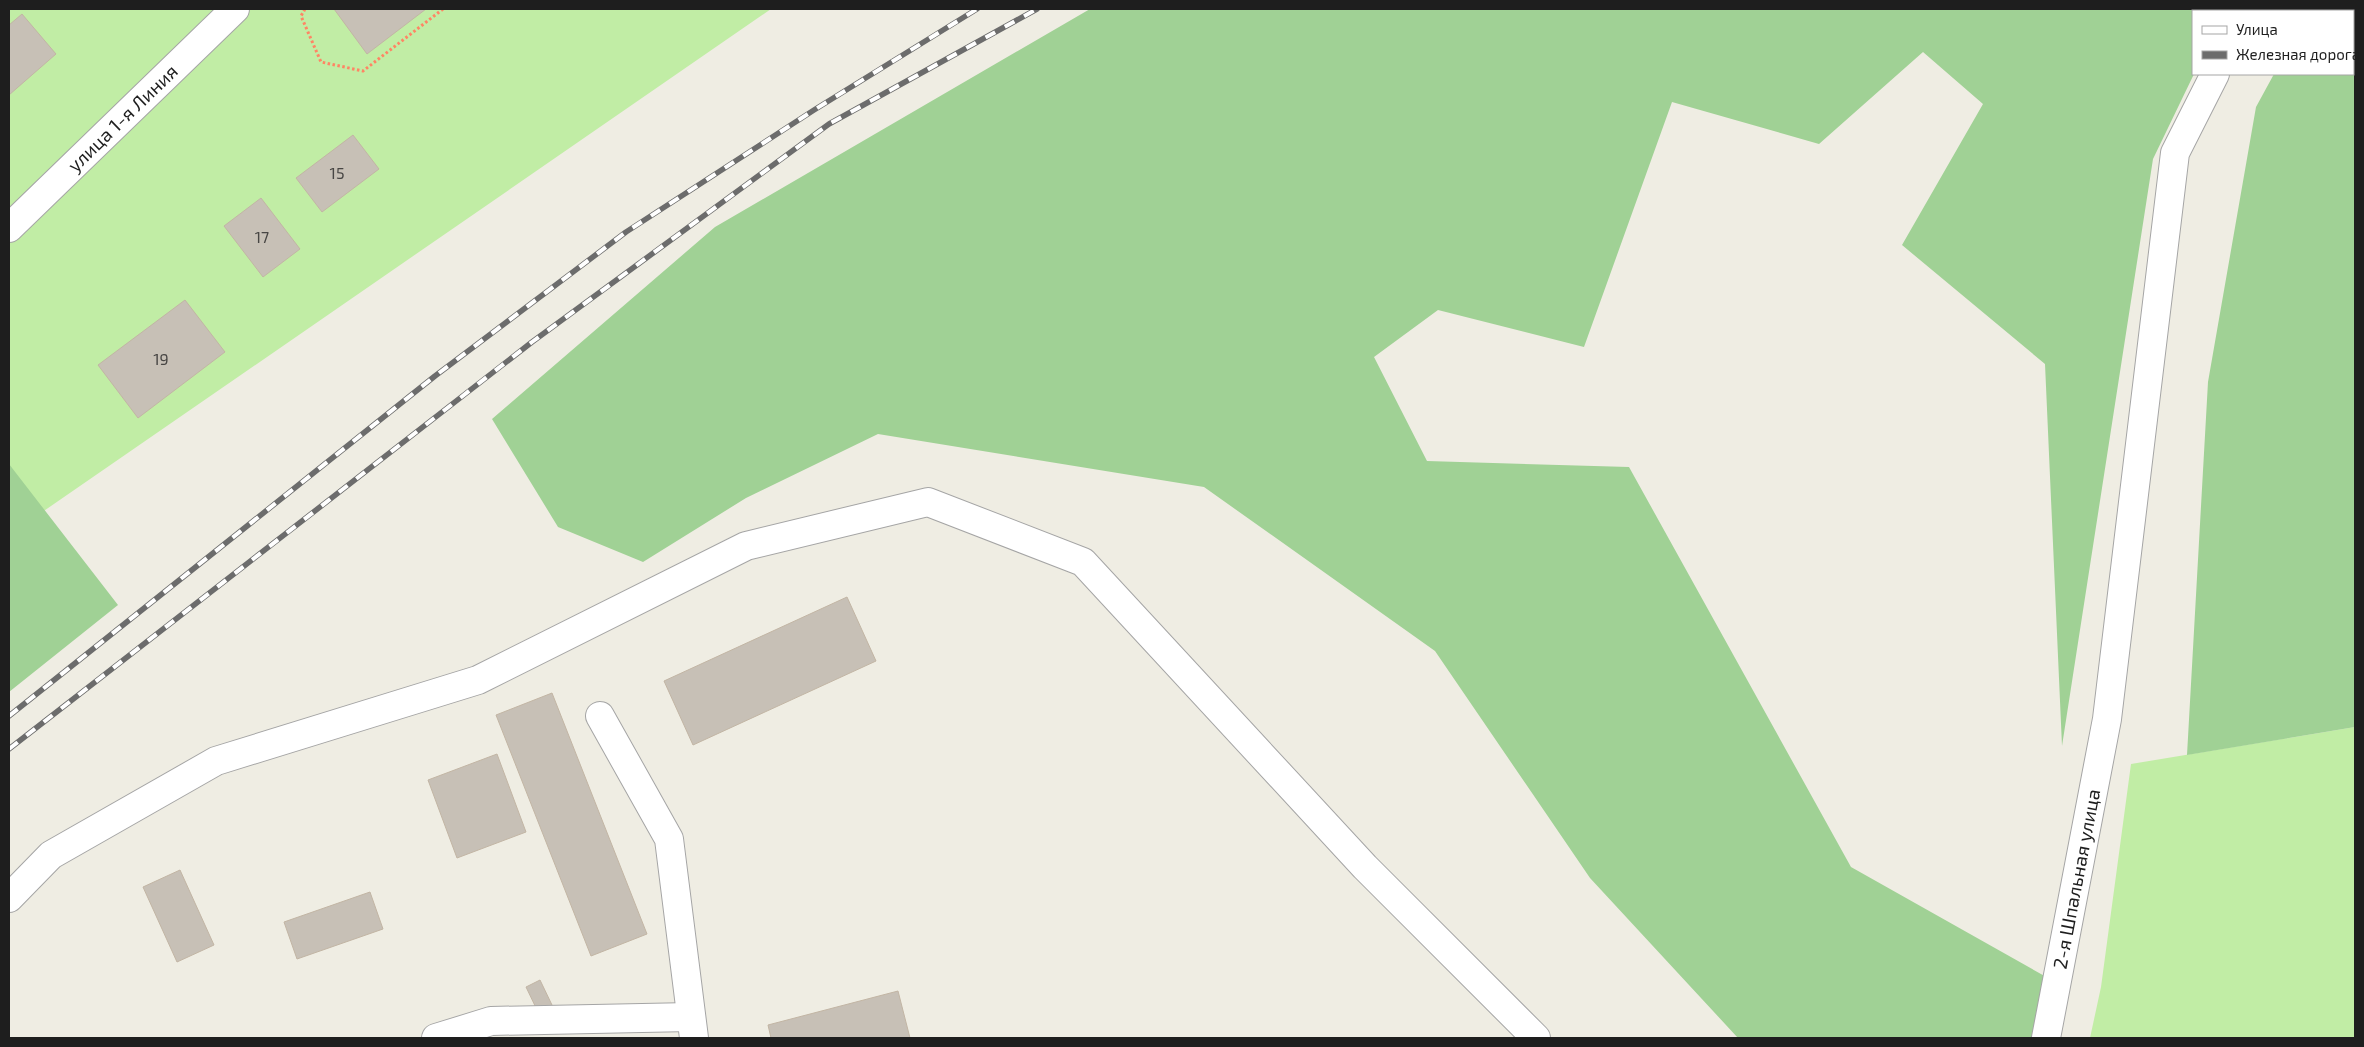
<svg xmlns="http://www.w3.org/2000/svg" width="2364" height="1047" viewBox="0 0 2364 1047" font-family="'Exo 2',sans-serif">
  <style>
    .grass { fill: #c1eda5 }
    .forest { fill: #a0d195 }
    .building { fill: #c7c0b6; stroke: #c2b5a4 }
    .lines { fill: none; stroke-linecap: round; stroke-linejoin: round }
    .minor-casing { stroke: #a5a5a5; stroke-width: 30 }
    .path { stroke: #ff8564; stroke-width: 3; stroke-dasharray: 2.5 2.5; stroke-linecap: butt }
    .minor { stroke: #fff; stroke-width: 28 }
    .rail-casing { stroke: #6c6c6c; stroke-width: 5.5 }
    .rail { stroke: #fff; stroke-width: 4; stroke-dasharray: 11; stroke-linecap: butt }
    .labels { text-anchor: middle; stroke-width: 4.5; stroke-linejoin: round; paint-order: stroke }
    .number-label { font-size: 16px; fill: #484644 }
    .street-label { font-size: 19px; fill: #1e1e1e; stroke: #fff }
  </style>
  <rect width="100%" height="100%" fill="#efede3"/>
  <path class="grass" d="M 9,9 L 771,9 L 9,535 Z
    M 2355,727 L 2355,1038 L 2090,1038 L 2101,987 L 2131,764 Z"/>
  <path class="forest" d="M 1090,9 L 2226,9 L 2225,11 L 2193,11 L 2194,74 L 2153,159 L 2062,746 L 2045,364 L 1902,245 L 1983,104 L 1923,52 L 1819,144 L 1672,102 L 1584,347 L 1438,310 L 1374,357 L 1427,461 L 1629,467 L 1851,867 L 2057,983 L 2034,1038 L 1738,1038 L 1590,878 L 1435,651 L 1204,487 L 878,434 L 746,498 L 643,562 L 558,527 L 492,419 L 715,227 Z
    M 2310,9 L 2355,9 L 2355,727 L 2187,755 L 2208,382 L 2256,107 L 2274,74 L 2353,74 L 2353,11 L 2309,11 Z
    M 9,464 L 118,605 L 9,692 Z"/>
  <path class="building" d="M 334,9 L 426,9 L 367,54 Z
    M 22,14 L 56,54 L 9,95 L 9,25 Z
    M 353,135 L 379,169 L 322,212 L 296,178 Z
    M 261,198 L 300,249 L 263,277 L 224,226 Z
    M 185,300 L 225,352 L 138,418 L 98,365 Z
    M 847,597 L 876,661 L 693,745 L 664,681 Z
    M 552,693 L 647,934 L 591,956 L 496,715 Z
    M 497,754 L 526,832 L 457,858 L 428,780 Z
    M 180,870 L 214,945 L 177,962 L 143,887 Z
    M 370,892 L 383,929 L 297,959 L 284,922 Z
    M 540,980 L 552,1005 L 538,1012 L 526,987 Z
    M 898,991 L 910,1038 L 771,1038 L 768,1025 Z"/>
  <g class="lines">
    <defs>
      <g id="minor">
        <path d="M 2247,11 L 2248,9"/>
        <path id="s1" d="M 9,228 L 235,9"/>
        <path d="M 600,716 L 669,839 L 694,1038"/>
        <path d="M 9,898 L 51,855 L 216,761 L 478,680 L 746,546 L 928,502 L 1083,562 L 1365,867 L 1536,1038"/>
        <path d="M 436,1038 L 491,1021 L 691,1017"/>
        <path id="s2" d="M 2046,1038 L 2107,719 L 2175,153 L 2215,74"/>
      </g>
    </defs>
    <use href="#minor" class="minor-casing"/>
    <path class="path" d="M 305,9 L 301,16 L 321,62 L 363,71 L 443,9"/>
    <use href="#minor" class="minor"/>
    <defs>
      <path id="rail" d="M 9,716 L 435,376 L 626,232 L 814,110 L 977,9
        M 9,749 L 532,342 L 829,124 L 1037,9"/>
    </defs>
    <use href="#rail" class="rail-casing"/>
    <use href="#rail" class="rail"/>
  </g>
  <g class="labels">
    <g class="number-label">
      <text x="337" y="179">15</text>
      <text x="262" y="243">17</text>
      <text x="161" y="365">19</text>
    </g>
    <g class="street-label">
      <text dy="7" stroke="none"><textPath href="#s1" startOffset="158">улица 1-я Линия</textPath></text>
      <text dy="7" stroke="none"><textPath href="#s2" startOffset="162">2-я Шпальная улица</textPath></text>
    </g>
  </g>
  <rect width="2364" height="1047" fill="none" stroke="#1e1e1e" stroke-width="20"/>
  <rect x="2192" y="10" width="162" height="65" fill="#ffffff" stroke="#a5a5a5"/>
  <rect x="2202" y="26" width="25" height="8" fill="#ffffff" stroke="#a5a5a5"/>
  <text x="2236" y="35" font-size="15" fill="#1e1e1e">Улица</text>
  <rect x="2202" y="51" width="25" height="8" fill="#6c6c6c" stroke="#a5a5a5"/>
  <text x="2236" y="60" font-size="15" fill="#1e1e1e">Железная дорога</text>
</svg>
